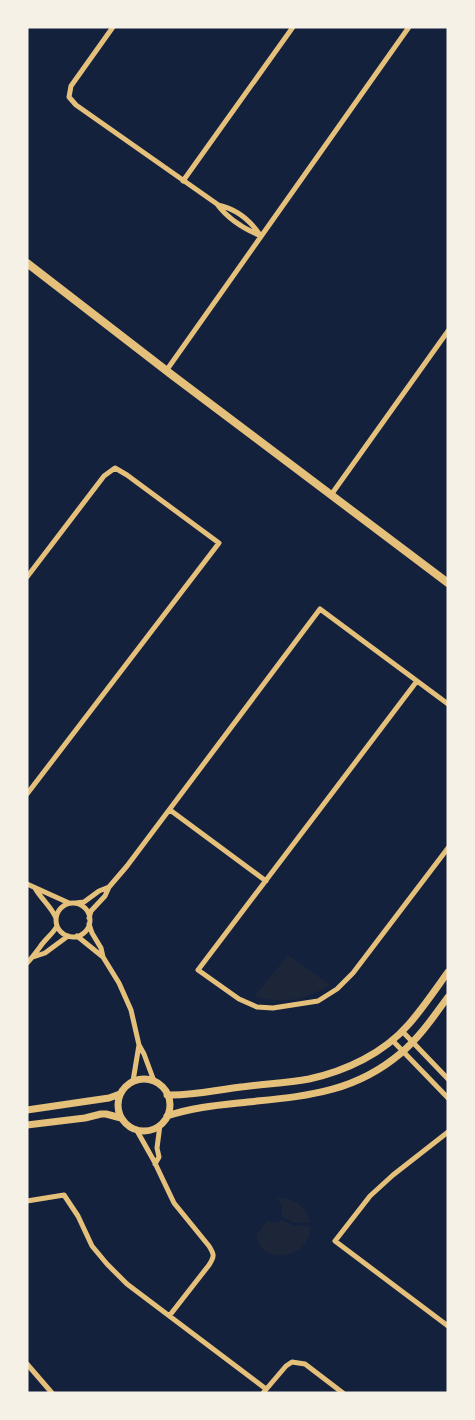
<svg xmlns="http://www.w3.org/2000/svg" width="475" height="1420" viewBox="0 0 475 1420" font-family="'Archivo Narrow',sans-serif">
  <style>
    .green { fill: #1d2539 }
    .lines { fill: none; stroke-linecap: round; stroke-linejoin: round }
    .minor { stroke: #e5c07b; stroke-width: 5 }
    .tertiary { stroke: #e5c07b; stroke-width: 7 }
    .secondary { stroke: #e5c07b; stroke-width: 8 }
  </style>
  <rect width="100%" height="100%" fill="#14213d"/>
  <path class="green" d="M 288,955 L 330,985 C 302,1001 286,1004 254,997 Z
    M 277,1198 C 294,1198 306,1205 310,1223 L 293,1222 L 282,1217 L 282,1206 Z
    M 281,1220 L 295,1226 L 310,1226 C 312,1258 262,1268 256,1235 L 267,1221 L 275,1223 Z"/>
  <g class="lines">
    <path class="minor" d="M 113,27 L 71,86 L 69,97 L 76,105 L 217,204 C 228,219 244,229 261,236
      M 183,181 L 293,27
      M 218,205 C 236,209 250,220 260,235
      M 166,371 L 409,27
      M 331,495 L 448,331
      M 27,577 L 104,476 L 115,468 L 127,475 L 219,543 L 27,794
      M 417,681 L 198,970 L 239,999 L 257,1007 L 273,1008 L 318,1001 L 337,989 L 353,973 L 448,848
      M 170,810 L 266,881
      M 27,884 L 69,903
      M 35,888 C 41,899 51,906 56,918
      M 76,903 L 84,902 L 99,891 L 109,887
      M56 920a17 17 0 1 1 34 0a17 17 0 1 1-34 0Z
      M 89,918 L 91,911 L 105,896 L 109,887 L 127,866 L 320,609 L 448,704
      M 89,924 L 92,933 L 101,948 L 103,957 L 119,983 L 131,1010 L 139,1045 L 144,1054 L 154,1081
      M 77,936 L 103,957
      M 33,957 L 45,953 L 68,936
      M 27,963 C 32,958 36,952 40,947 C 45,939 53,934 57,926
      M 402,1031 L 448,1079
      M 392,1040 L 448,1098
      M 133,1081 L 139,1045
      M 136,1129 L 154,1161 L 174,1203 L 209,1246 C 214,1254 215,1256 209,1265 L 170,1315
      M 448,1132 L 393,1175 L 370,1196 L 335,1241 L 448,1326
      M 155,1164 L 159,1157 L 157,1148 L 160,1125
      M 27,1201 L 64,1195 L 78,1216 L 92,1246 L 107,1264 L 127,1284 L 266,1389
      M 27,1364 L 52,1393
      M 263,1393 L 286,1366 L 292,1362 L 305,1364 L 343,1393"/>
    <path class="tertiary" d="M118 1105a26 26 0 1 1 52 0a26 26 0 1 1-52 0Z
      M 167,1095 C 192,1096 216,1090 241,1087 C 263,1084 287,1083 309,1079 C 346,1071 384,1053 409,1024 C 423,1008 435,990 448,972
      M 27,1110 L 109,1098 L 120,1094
      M 167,1116 C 193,1107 220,1105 248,1102 C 306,1096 354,1093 401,1053 C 420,1037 434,1016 448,997
      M 27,1125 L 85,1118 L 101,1114 L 106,1114 L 121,1118"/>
    <path class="secondary" d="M 27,263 L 172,375 L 448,583"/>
  </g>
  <rect width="475" height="1420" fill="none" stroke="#f6f1e7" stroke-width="57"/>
</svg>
